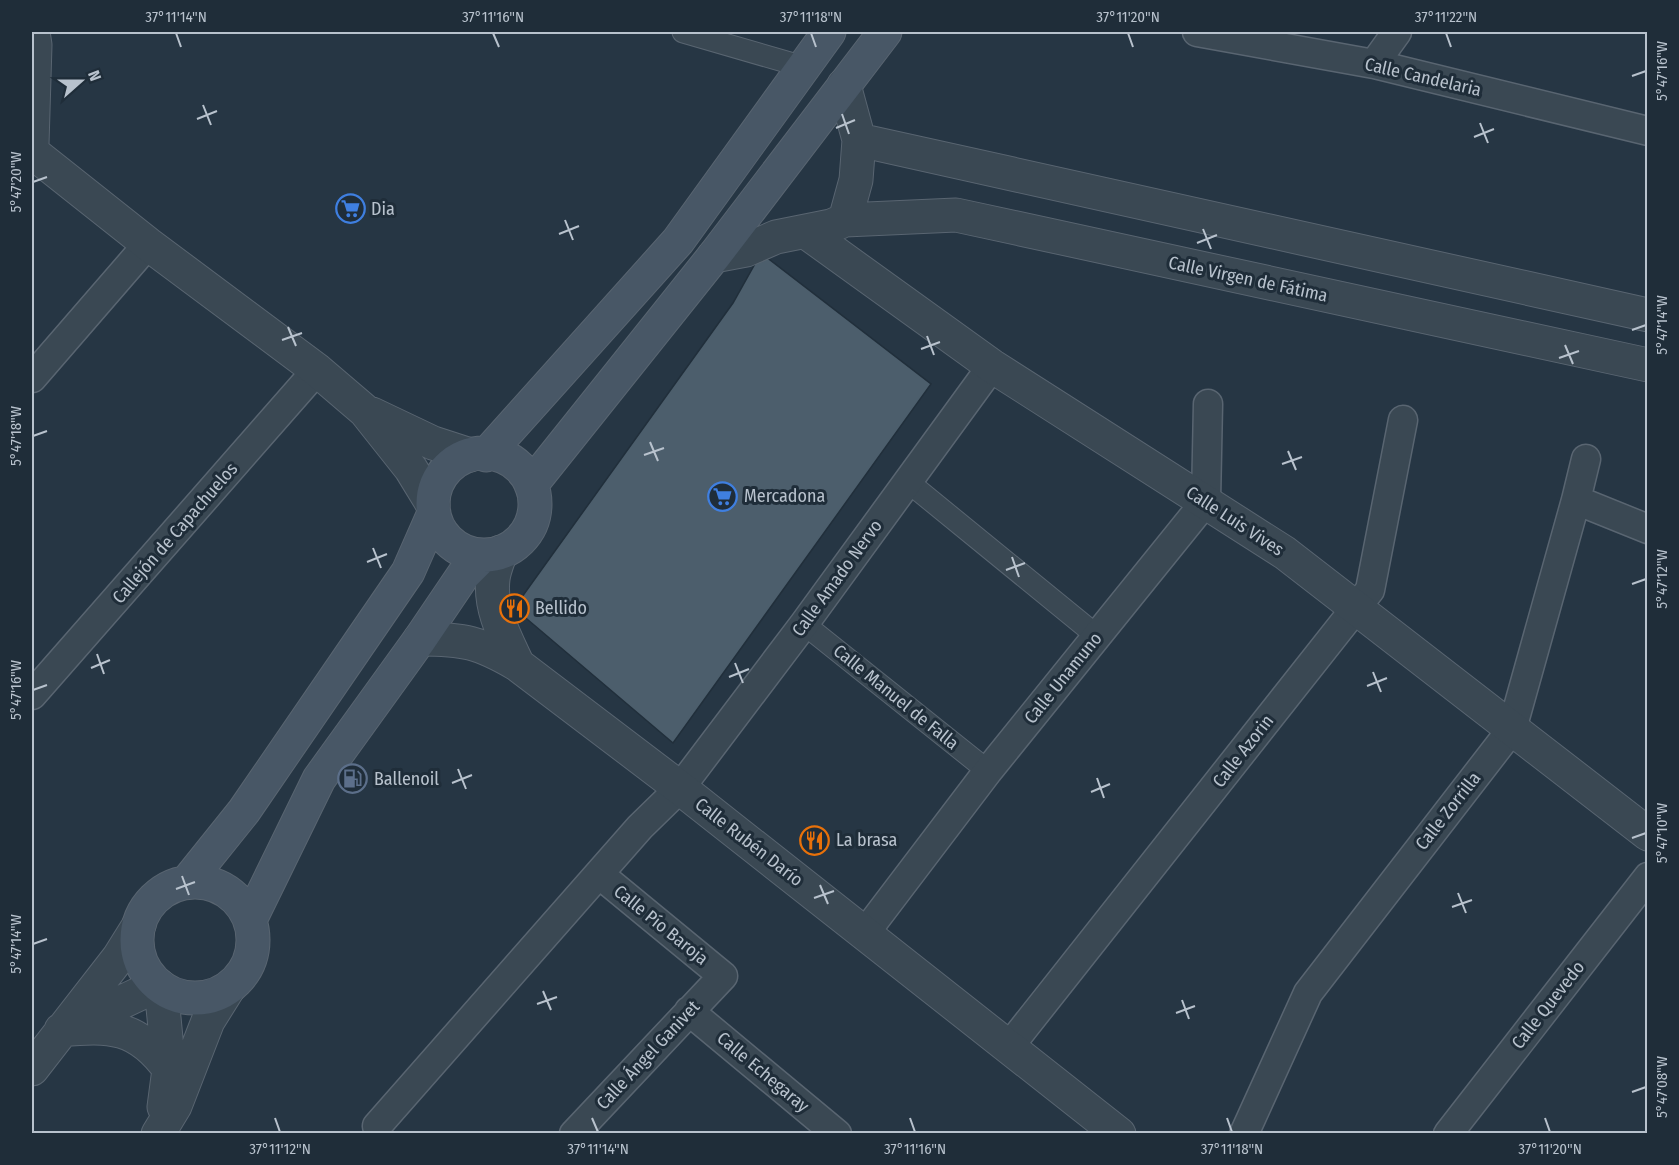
<svg xmlns="http://www.w3.org/2000/svg" width="1679" height="1165" viewBox="0 0 1679 1165" font-family="'Fira Sans Condensed',sans-serif">
  <style>
    .building { fill: #4c5e6c; stroke: #212f3b; stroke-width: 1.5 }
    .lines { fill: none; stroke-linecap: round; stroke-linejoin: round }
    .pedestrian-casing { stroke: #596571; stroke-width: 23 }
    .minor-casing { stroke: #596571; stroke-width: 31 }
    .tertiary-casing { stroke: #596571; stroke-width: 35 }
    .secondary-casing { stroke: #596571; stroke-width: 35 }
    .pedestrian { stroke: #3a4853; stroke-width: 21 }
    .minor { stroke: #3a4853; stroke-width: 28 }
    .tertiary { stroke: #3a4853; stroke-width: 33 }
    .secondary { stroke: #485766; stroke-width: 33 }
    .ticks { fill: none; stroke: #b8c2cd; stroke-width: 2 }
    .labels { text-anchor: middle; stroke-width: 6; stroke-linejoin: round; paint-order: stroke }
    .street-label { font-size: 18px; fill: #b8c2cd; stroke: #1f2d39 }
    .poi-label { font-size: 18px; fill: #b8c2cd; stroke: #1f2d39; text-anchor: start }
    .neatline { fill: none; stroke: #b8c2cd; stroke-width: 2 }
    .ticks-label { font-size: 15px; text-anchor: middle; fill: #b8c2cd }
  </style>
  <rect width="100%" height="100%" fill="#263644"/>
  <path class="building" d="M 761,253 L 931,384 L 673,743 L 514,608 L 733,303 Z"/>
  <g class="lines">
    <defs>
      <path id="pedestrian" d="M 683,32 L 804,67
        M 907,481 L 1097,636
        M 804,624 L 988,771"/>
      <path id="minor" d="M 1197,32 L 1374,64 L 1648,131
        M 1374,64 L 1397,32
        M 32,378 L 148,244
        M 1576,500 L 1648,529
        M 32,695 L 317,370
        M 865,933 L 988,771 L 1206,501 L 1208,404
        M 689,1011 L 837,1134
        M 1008,1048 L 1370,590 L 1403,420
        M 377,1126 L 640,827 L 680,788 L 804,624 L 992,366
        M 574,1134 L 723,976 L 599,874
        M 1244,1134 L 1308,993 L 1512,729 L 1576,500 L 1586,459
        M 1448,1134 L 1648,877"/>
      <path id="tertiary" d="M 844,85 L 859,140 L 856,180 L 845,220
        M 859,140 L 1648,315
        M 32,144 L 35,45 L 33,32
        M 32,152 L 148,244 L 317,370 L 365,411 L 411,469 L 433,505
        M 806,232 L 992,366 L 1285,553 L 1648,834
        M 714,256 L 746,250 L 776,237 L 831,226 L 845,220 L 956,215 L 1648,365
        M 372,414 L 433,443 L 470,455
        M 501,552 C 498,561 494,570 493,579 C 489,609 506,639 518,665
        M 420,639 C 464,639 479,642 518,665 L 680,788 L 1119,1134
        M 161,987 L 169,1069 L 164,1107
        M 71,1026 L 158,985
        M 61,1030 C 110,1025 138,1026 169,1069
        M 32,1069 L 119,957 L 139,925
        M 158,1134 L 175,1106 L 208,1021 L 228,989"/>
      <path id="secondary" d="M433 504a51 51 0 1 1 102 0a51 51 0 1 1-102 0Z
        M 486,455 L 678,241 L 829,32
        M 531,485 L 714,256 L 885,32
        M 187,882 L 244,811 L 408,572 L 434,513
        M137 940a58 58 0 1 1 116 0a58 58 0 1 1-116 0Z
        M 250,920 L 319,779 L 420,639 L 464,574 L 483,555"/>
    </defs>
    <use href="#pedestrian" class="pedestrian-casing"/>
    <use href="#minor" class="minor-casing"/>
    <use href="#tertiary" class="tertiary-casing"/>
    <use href="#secondary" class="secondary-casing"/>
    <use href="#pedestrian" class="pedestrian"/>
    <use href="#minor" class="minor"/>
    <use href="#tertiary" class="tertiary"/>
    <use href="#secondary" class="secondary"/>
  </g>
  <path class="ticks" d="M 176,33 L 181,47M 493,33 L 499,47M 811,33 L 816,47M 1128,33 L 1133,47M 1446,33 L 1451,47M 1632,76 L 1646,71M 203,105 L 211,125M 842,114 L 849,134M 197,119 L 217,111M 1480,123 L 1488,143M 836,128 L 855,120M 1474,137 L 1494,129M 33,182 L 47,177M 565,220 L 573,240M 1203,229 L 1211,249M 559,234 L 579,226M 1197,243 L 1217,235M 288,327 L 296,346M 1632,330 L 1646,325M 927,336 L 934,355M 282,340 L 302,333M 1565,345 L 1573,364M 921,349 L 940,342M 1559,358 L 1579,351M 33,436 L 47,431M 650,442 L 658,461M 1288,451 L 1296,470M 644,455 L 664,448M 1282,464 L 1302,457M 373,548 L 381,568M 1012,557 L 1019,577M 367,562 L 387,554M 1006,570 L 1025,563M 1632,584 L 1646,579M 97,654 L 104,674M 735,663 L 743,683M 91,668 L 110,660M 1373,672 L 1381,692M 729,677 L 749,669M 1367,686 L 1387,678M 33,690 L 47,685M 458,769 L 466,789M 1097,778 L 1104,798M 452,783 L 472,775M 1091,792 L 1110,784M 1632,838 L 1646,833M 182,876 L 189,895M 820,885 L 828,904M 176,889 L 195,882M 1458,893 L 1466,913M 814,898 L 834,891M 1452,907 L 1472,900M 33,944 L 47,939M 543,991 L 551,1010M 1182,1000 L 1189,1019M 537,1004 L 557,997M 1176,1013 L 1195,1006M 1632,1092 L 1646,1087M 275,1118 L 280,1132M 592,1118 L 598,1132M 910,1118 L 915,1132M 1227,1118 L 1232,1132M 1545,1118 L 1550,1132"/>
  <defs>
    <symbol id="supermarket-ring" viewBox="-11 -11 22 22"><circle r="9.5" fill="#1f2d39" stroke="#3f7fe0" stroke-width="1.5"/><path d="M-6-5.5h2.5l.6 2H6L4.5 2H-2.5L-4.4-4H-6ZM-1.5 3.2a1.3 1.3 0 1 0 .1 0ZM3 3.2a1.3 1.3 0 1 0 .1 0Z" fill="#3f7fe0"/></symbol>
    <symbol id="restaurant-ring" viewBox="-11 -11 22 22"><circle r="9.5" fill="#1f2d39" stroke="#e8710a" stroke-width="1.5"/><path d="M-5-6h1v4h1v-4h1v4h1v-4h1v5L-1.5 .5V6h-2V.5L-5-1ZM5-6V6H3V1.5H1.5Q1.5-4 5-6Z" fill="#e8710a"/></symbol>
    <symbol id="fuel-ring" viewBox="-11 -11 22 22"><circle r="9.5" fill="#1f2d39" stroke="#5c6f8a" stroke-width="1.5"/><path d="M-5.5-6h7V0h2V4h1.3V-2.5L3-4.5l.8-.8L6-3V5H2.5V1h-1V6h-7ZM-4.2-4.7v3.2H.2V-4.7Z" fill="#5c6f8a"/></symbol>
  </defs>
  <g fill-rule="evenodd">
    <use href="#supermarket-ring" x="334" y="192" width="33" height="33"/>
    <use href="#supermarket-ring" x="706" y="480" width="33" height="33"/>
    <use href="#restaurant-ring" x="498" y="592" width="33" height="33"/>
    <use href="#fuel-ring" x="336" y="762" width="33" height="33"/>
    <use href="#restaurant-ring" x="798" y="824" width="33" height="33"/>
  </g>
  <g class="labels">
    <g class="street-label">
      <text transform="translate(1423 77) rotate(13)" y="6">Calle Candelaria</text>
      <text transform="translate(1248 279) rotate(12)" y="6">Calle Virgen de Fátima</text>
      <text transform="translate(1235 521) rotate(33)" y="6">Calle Luis Vives</text>
      <text transform="translate(175 533) rotate(-49)" y="6">Callejón de Capachuelos</text>
      <text transform="translate(837 578) rotate(-54)" y="6">Calle Amado Nervo</text>
      <text transform="translate(1063 678) rotate(-51)" y="6">Calle Unamuno</text>
      <text transform="translate(896 697) rotate(39)" y="6">Calle Manuel de Falla</text>
      <text transform="translate(1243 751) rotate(-52)" y="6">Calle Azorin</text>
      <text transform="translate(1448 811) rotate(-52)" y="6">Calle Zorrilla</text>
      <text transform="translate(749 842) rotate(38)" y="6">Calle Rubén Darío</text>
      <text transform="translate(661 925) rotate(39)" y="6">Calle Pío Baroja</text>
      <text transform="translate(1548 1005) rotate(-52)" y="6">Calle Quevedo</text>
      <text transform="translate(648 1055) rotate(-47)" y="6">Calle Ángel Ganivet</text>
      <text transform="translate(763 1072) rotate(40)" y="6">Calle Echegaray</text>
    </g>
    <g class="poi-label">
      <text x="371" y="215">Dia</text>
      <text x="744" y="502">Mercadona</text>
      <text x="535" y="614">Bellido</text>
      <text x="374" y="785">Ballenoil</text>
      <text x="836" y="846">La brasa</text>
    </g>
  </g>
  <rect width="1679" height="1165" fill="none" stroke="#1f2d39" stroke-width="66"/>
  <g transform="translate(81 81) rotate(69)" stroke="#1f2d39" stroke-width="4.5" paint-order="stroke">
  <path d="M0-4.5L10 22L0 15L-10 22Z" fill="#b8c2cd"/>
  <text y="-9" font-size="16" font-weight="bold" text-anchor="middle" fill="#b8c2cd">N</text>
  </g>
  <rect x="33" y="33" width="1613" height="1099" class="neatline"/>
  <g class="ticks-label">
    <text x="176" y="22">37°11'14"N</text>
    <text x="493" y="22">37°11'16"N</text>
    <text x="811" y="22">37°11'18"N</text>
    <text x="1128" y="22">37°11'20"N</text>
    <text x="1446" y="22">37°11'22"N</text>
    <text transform="translate(1662 71) rotate(-90)" y="5">5°47'16"W</text>
    <text transform="translate(16 182) rotate(-90)" y="5">5°47'20"W</text>
    <text transform="translate(1662 325) rotate(-90)" y="5">5°47'14"W</text>
    <text transform="translate(16 436) rotate(-90)" y="5">5°47'18"W</text>
    <text transform="translate(1662 579) rotate(-90)" y="5">5°47'12"W</text>
    <text transform="translate(16 690) rotate(-90)" y="5">5°47'16"W</text>
    <text transform="translate(1662 833) rotate(-90)" y="5">5°47'10"W</text>
    <text transform="translate(16 944) rotate(-90)" y="5">5°47'14"W</text>
    <text transform="translate(1662 1087) rotate(-90)" y="5">5°47'08"W</text>
    <text x="280" y="1154">37°11'12"N</text>
    <text x="598" y="1154">37°11'14"N</text>
    <text x="915" y="1154">37°11'16"N</text>
    <text x="1232" y="1154">37°11'18"N</text>
    <text x="1550" y="1154">37°11'20"N</text>
  </g>
</svg>
